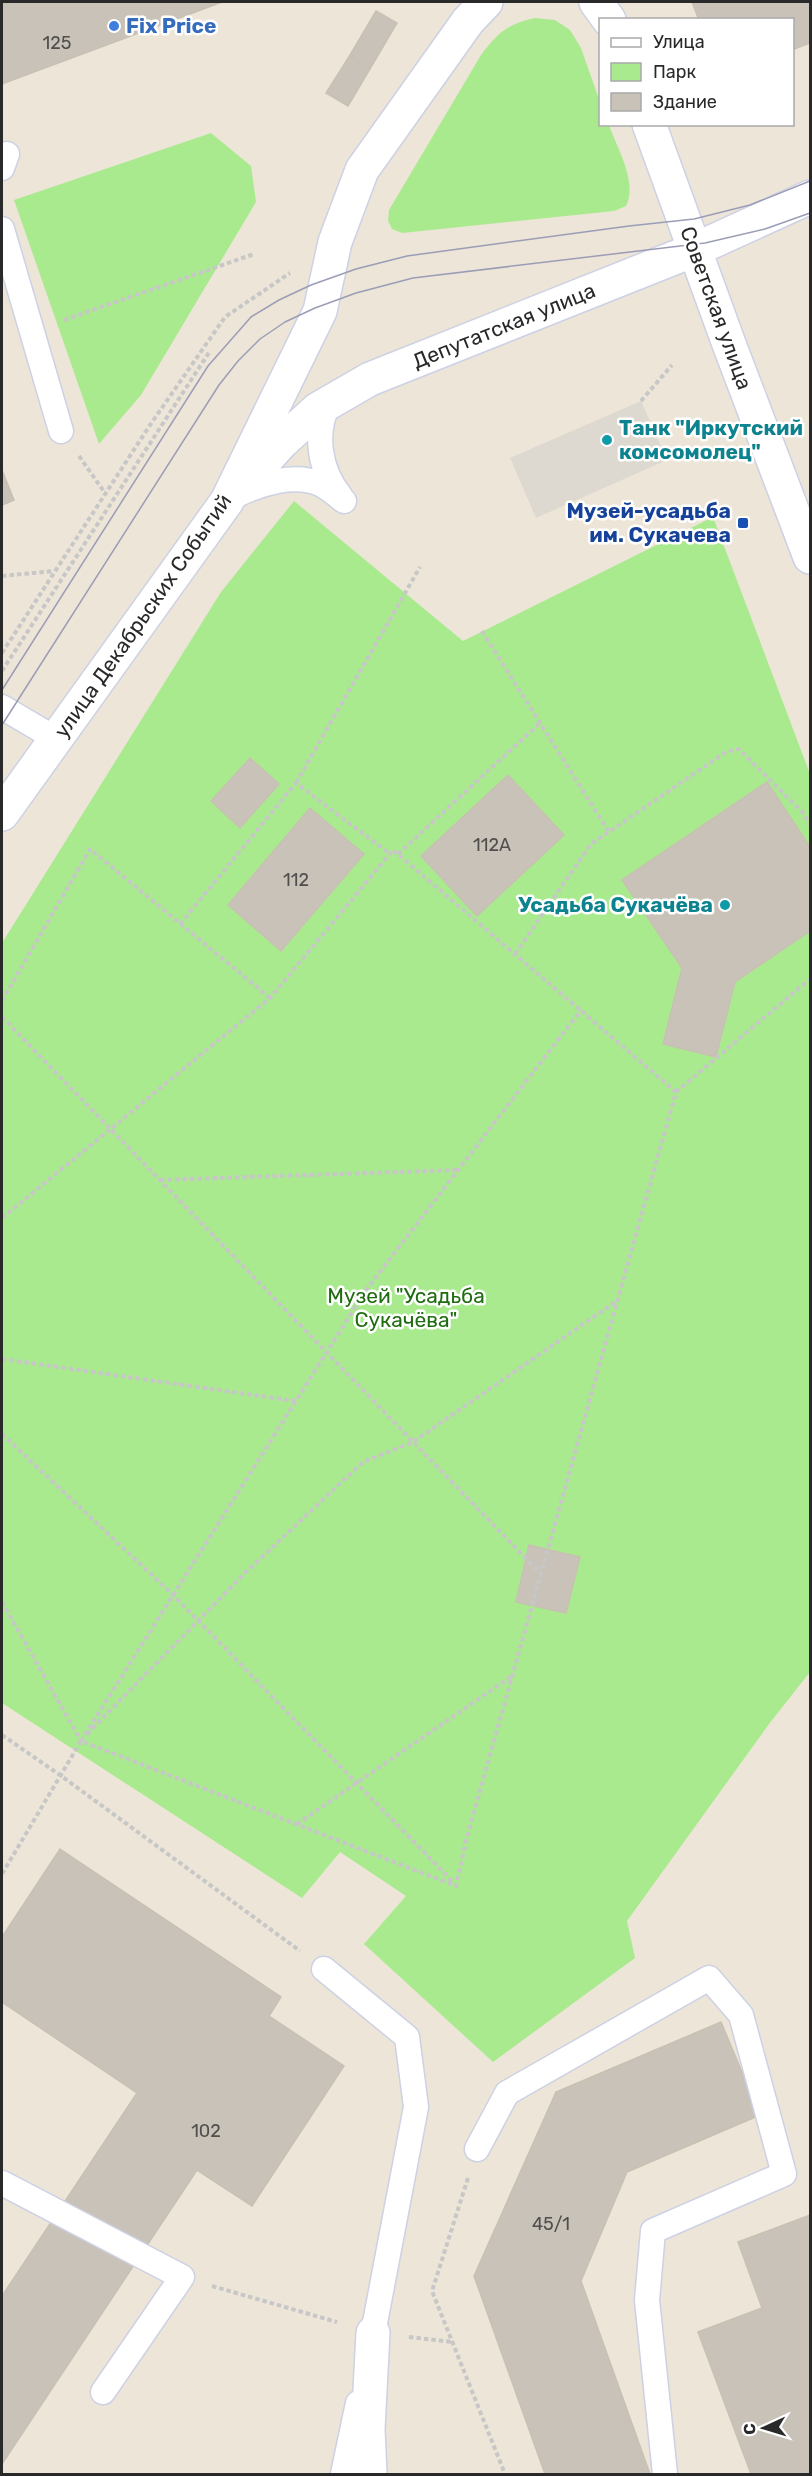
<svg xmlns="http://www.w3.org/2000/svg" width="812" height="2476" viewBox="0 0 812 2476" font-family="Rubik,sans-serif">
  <style>
    .green { fill: #a9ea8e }
    .plaza { fill: #ddd8d0 }
    .building { fill: #c8c2b8; stroke: #c8c1b2; stroke-width: 1.5 }
    .lines { fill: none; stroke-linecap: round; stroke-linejoin: round }
    .service-casing { stroke: #cdd1e4; stroke-width: 27 }
    .minor-casing { stroke: #cdd1e4; stroke-width: 36 }
    .secondary-casing { stroke: #cdd1e4; stroke-width: 36 }
    .path { stroke: #c7c7c7; stroke-width: 4; stroke-dasharray: 4.5 3; stroke-linecap: butt }
    .service { stroke: #fff; stroke-width: 24 }
    .minor { stroke: #fff; stroke-width: 33 }
    .secondary { stroke: #fff; stroke-width: 33 }
    .tram { stroke: #9b9db6; stroke-width: 1.5 }
    .shop-dot { fill: #3f7fe0; stroke: #fff; stroke-width: 2 }
    .culture-dot { fill: #0f9aa8; stroke: #fff; stroke-width: 2 }
    .transit-dot { fill: #1a4fb4; stroke: #fff; stroke-width: 2 }
    .labels { text-anchor: middle; stroke-width: 5; stroke-linejoin: round; paint-order: stroke }
    .number-label { font-size: 18px; fill: #514f4d }
    .shop-label { font-size: 21px; font-weight: bold; fill: #366cbe; stroke: #fff; text-anchor: start }
    .street-label { font-size: 21px; fill: #292929; stroke: #fff }
    .culture-label { font-size: 21px; font-weight: bold; fill: #0d838f; stroke: #fff; text-anchor: start }
    .transit-label { font-size: 21px; font-weight: bold; fill: #164399; stroke: #fff; text-anchor: end }
    .park-label { font-size: 21px; fill: #206d11; stroke: #fff }
  </style>
  <rect width="100%" height="100%" fill="#ede5d8"/>
  <path class="green" d="M 535,18 L 555,20 L 570,30 L 581,48 L 600,102 L 600,124 L 609,125 C 617,148 638,182 626,206 L 614,211 L 402,233 L 392,229 L 388,221 L 389,210 L 481,55 C 498,33 507,24 535,18 Z
    M 211,133 L 251,166 L 256,202 L 141,395 L 99,444 L 14,200 Z
    M 294,501 L 463,641 L 713,517 L 810,774 L 810,1672 L 769,1724 L 627,1921 L 635,1958 L 493,2062 L 364,1944 L 406,1896 L 340,1852 L 302,1898 L 2,1703 L 2,943 L 221,592 Z"/>
  <path class="plaza" d="M 641,401 L 667,460 L 536,518 L 510,458 Z"/>
  <path class="building" d="M 2,2 L 222,2 L 2,84 Z
    M 692,2 L 810,2 L 810,43 L 792,50 L 792,20 L 699,20 Z
    M 376,11 L 397,23 L 370,69 L 350,55 Z
    M 350,55 L 370,69 L 348,106 L 326,93 Z
    M 2,470 L 14,500 L 2,505 Z
    M 250,758 L 279,784 L 240,828 L 211,801 Z
    M 508,775 L 564,835 L 477,916 L 421,856 Z
    M 767,782 L 810,847 L 810,931 L 735,982 L 716,1057 L 663,1044 L 682,968 L 622,880 Z
    M 310,808 L 364,854 L 281,951 L 228,905 Z
    M 529,1545 L 580,1557 L 566,1613 L 516,1602 Z
    M 60,1849 L 281,1997 L 269,2016 L 344,2066 L 252,2206 L 197,2170 L 2,2464 L 2,2296 L 137,2093 L 2,2002 L 2,1937 Z
    M 721,2022 L 760,2115 L 627,2172 L 581,2281 L 650,2474 L 545,2474 L 474,2276 L 556,2092 Z
    M 810,2215 L 810,2474 L 751,2474 L 698,2332 L 762,2308 L 738,2242 Z"/>
  <g class="lines">
    <defs>
      <path id="service" d="M 2,168 L 7,154
        M 2,229 L 61,431
        M 330,401 C 313,432 319,470 341,497
        M 237,495 C 261,483 295,473 320,484 C 329,488 336,495 344,501
        M 2,707 L 56,739
        M 324,1969 L 407,2037 L 416,2107 L 370,2349
        M 477,2149 L 507,2093 L 709,1978 L 741,2015 L 784,2174 L 653,2231 L 647,2300 L 665,2474
        M 2,2183 L 182,2277 L 103,2392
        M 343,2474 L 358,2403"/>
      <path id="minor" d="M 370,2474 L 368,2429 L 373,2333"/>
      <path id="secondary" d="M 596,2 L 609,20
        M 649,124 L 729,344 L 810,557
        M 251,476 L 282,442 L 318,409 L 370,379 L 694,250 L 810,197
        M 2,814 L 227,501 L 320,311 L 335,242 L 362,170 L 468,21 L 486,2"/>
    </defs>
    <use href="#service" class="service-casing"/>
    <use href="#minor" class="minor-casing"/>
    <use href="#secondary" class="secondary-casing"/>
    <path class="path" d="M 64,320 L 254,254
      M 641,401 L 672,365
      M 79,456 L 105,493
      M 2,576 L 54,571
      M 482,631 L 609,832
      M 2,653 L 150,425 L 225,317 L 290,273
      M 2,671 L 210,351
      M 296,783 L 420,567
      M 398,854 L 540,723
      M 180,924 L 296,783 L 390,854
      M 515,954 L 591,844 L 726,752 L 739,749 L 803,813 L 810,825
      M 2,1001 L 90,849 L 270,998
      M 2,1017 L 541,1574
      M 676,1092 L 810,979
      M 160,1180 L 457,1170
      M 2,1218 L 270,998 L 393,850 L 676,1092 L 466,1841 L 456,1886 L 81,1741 L 2,1874
      M 2,1359 L 295,1401
      M 2,1434 L 173,1595 L 454,1883
      M 2,1602 L 81,1741
      M 87,1734 L 245,1573 L 363,1462 L 413,1442 L 618,1300
      M 2,1735 L 60,1775 L 300,1951
      M 81,1741 L 366,1290 L 581,1010
      M 297,1824 L 512,1676
      M 468,2178 L 432,2291 L 505,2474
      M 212,2286 L 337,2322
      M 409,2337 L 452,2342"/>
    <use href="#service" class="service"/>
    <use href="#minor" class="minor"/>
    <use href="#secondary" class="secondary"/>
    <path class="tram" d="M 2,690 L 208,366 L 251,317 L 279,300 L 311,285 L 356,269 L 407,256 L 629,226 L 694,219 L 750,205 L 810,181
      M 2,725 L 219,385 L 238,361 L 260,339 L 285,322 L 315,308 L 356,293 L 413,278 L 705,243 L 765,229 L 810,213"/>
  </g>
  <circle class="shop-dot" cx="114" cy="26" r="6"/>
  <g class="culture-dot">
    <circle cx="607" cy="440" r="6"/>
    <circle cx="725" cy="905" r="6"/>
  </g>
  <rect class="transit-dot" x="737" y="517" width="12" height="12" rx="3"/>
  <g class="labels">
    <g class="number-label">
      <text x="57" y="49">125</text>
      <text x="492" y="851">112А</text>
      <text x="296" y="886">112</text>
      <text x="206" y="2137">102</text>
      <text x="551" y="2230">45/1</text>
    </g>
    <g class="shop-label">
      <text x="126" y="33">Fix Price</text>
    </g>
    <g class="street-label">
      <text transform="translate(716 308) rotate(70)" y="7">Советская улица</text>
      <text transform="translate(504 326) rotate(-22)" y="7">Депутатская улица</text>
      <text transform="translate(143 616) rotate(-55)" y="7">улица Декабрьских Событий</text>
    </g>
    <g class="culture-label">
      <text x="619" y="435">Танк "Иркутский<tspan x="619" dy="24">комсомолец"</tspan></text>
      <text x="713" y="912" text-anchor="end">Усадьба Сукачёва</text>
    </g>
    <g class="transit-label">
      <text x="731" y="518">Музей-усадьба<tspan x="731" dy="24">им. Сукачева</tspan></text>
    </g>
    <g class="park-label">
      <text x="406" y="1303">Музей "Усадьба<tspan x="406" dy="24">Сукачёва"</tspan></text>
    </g>
  </g>
  <rect width="812" height="2476" fill="none" stroke="#292929" stroke-width="6"/>
  <rect x="599" y="18" width="195" height="108" fill="#ffffff" stroke="#a9a9a9" stroke-width="1.5"/>
  <rect x="611" y="38" width="30" height="9" fill="#ffffff" stroke="#a9a9a9" stroke-width="1.5"/>
  <text x="653" y="48" font-size="18" fill="#292929">Улица</text>
  <rect x="611" y="63" width="30" height="18" fill="#a9ea8e" stroke="#a9a9a9" stroke-width="1.5"/>
  <text x="653" y="78" font-size="18" fill="#292929">Парк</text>
  <rect x="611" y="93" width="30" height="18" fill="#c8c2b8" stroke="#a9a9a9" stroke-width="1.5"/>
  <text x="653" y="108" font-size="18" fill="#292929">Здание</text>
  <g transform="translate(764 2428) rotate(266)" stroke="#ffffff" stroke-width="4.5" paint-order="stroke">
  <path d="M0-4.5L10 22L0 15L-10 22Z" fill="#292929"/>
  <text y="-9" font-size="16" font-weight="bold" text-anchor="middle" fill="#292929">С</text>
  </g>
</svg>
